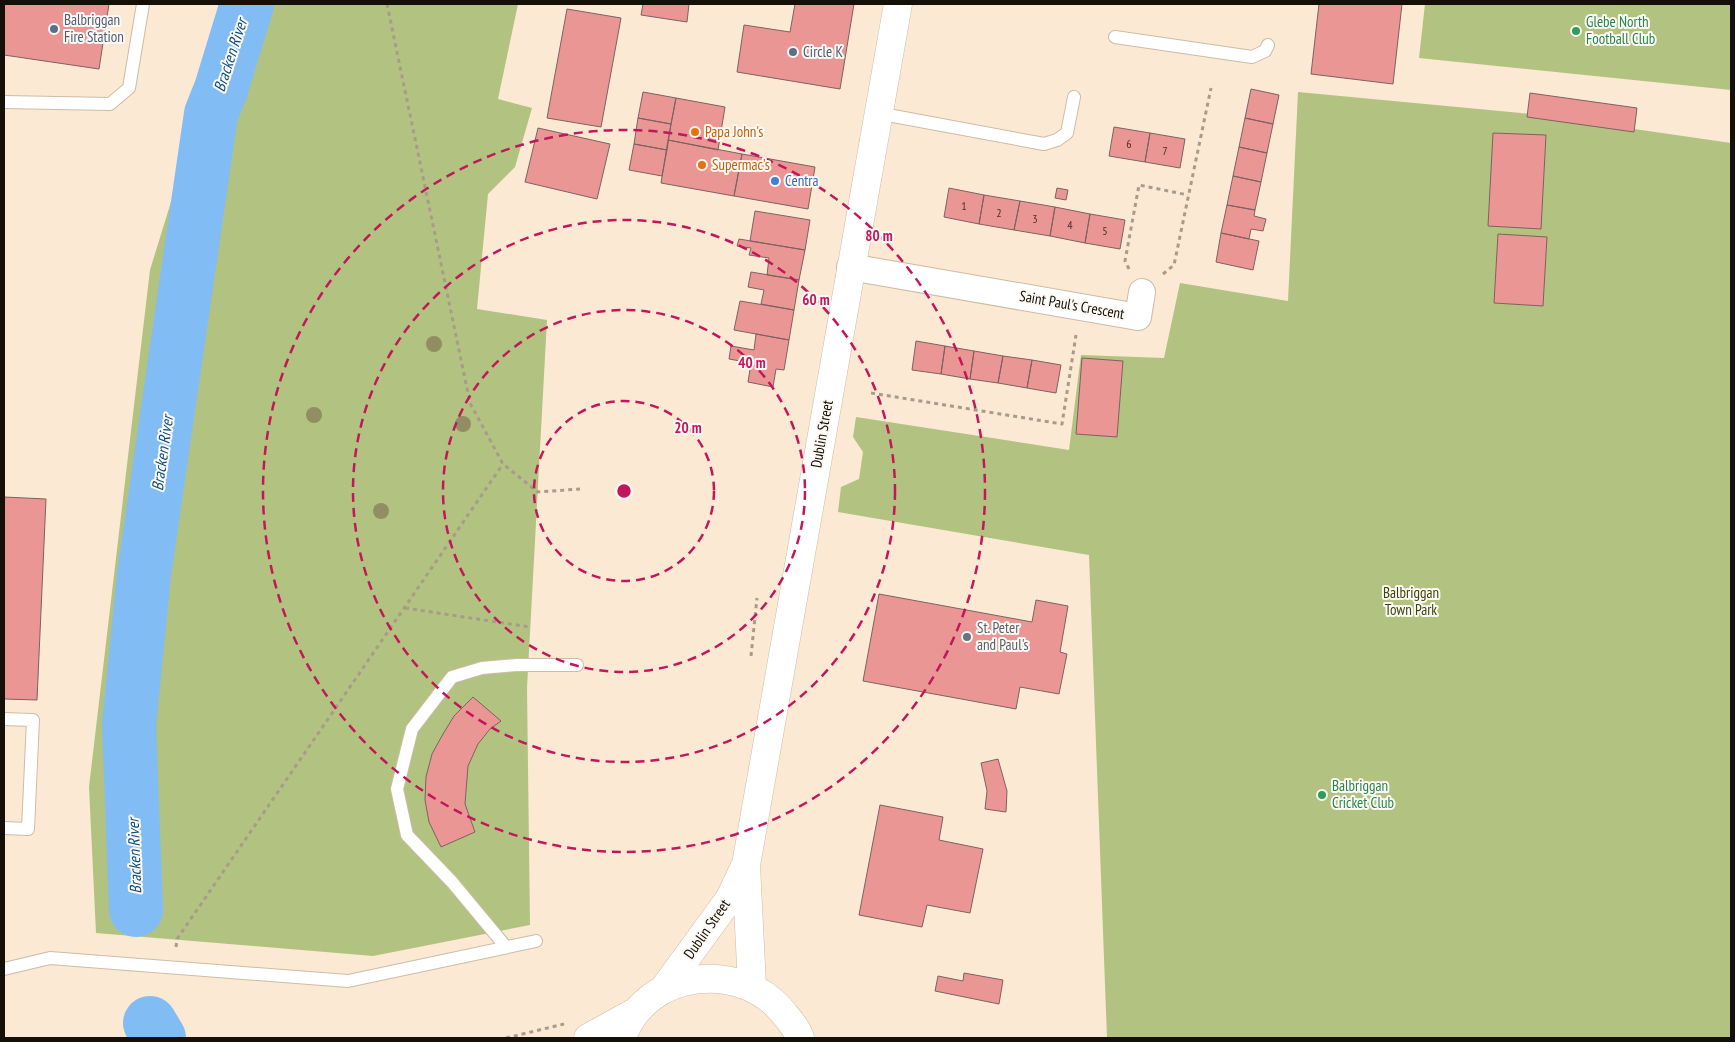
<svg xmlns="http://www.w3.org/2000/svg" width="1735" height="1042" viewBox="0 0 1735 1042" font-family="'PT Sans Narrow',sans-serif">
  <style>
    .green { fill: #b2c280 }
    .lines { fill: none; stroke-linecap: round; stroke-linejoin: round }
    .river { stroke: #82bcf4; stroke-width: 54 }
    .building { fill: #ea9695; stroke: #7d6261 }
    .lane-casing { stroke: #cdbca6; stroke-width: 14 }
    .street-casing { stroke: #cdbca6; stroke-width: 28 }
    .secondary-casing { stroke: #cdbca6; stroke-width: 29 }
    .path { stroke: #a89b8a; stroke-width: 3; stroke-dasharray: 4 4; stroke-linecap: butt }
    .lane { stroke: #fff; stroke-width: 12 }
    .street { stroke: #fff; stroke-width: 26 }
    .secondary { stroke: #fff; stroke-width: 28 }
    .tree { fill: #918e64 }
    .ring { fill: none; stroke: #c2185b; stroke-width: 2.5; stroke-dasharray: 9 6 }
    .service-dot { fill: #5c6f8a; stroke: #fcf9f4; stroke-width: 2 }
    .leisure-dot { fill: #2e9e5b; stroke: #fcf9f4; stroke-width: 2 }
    .food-dot { fill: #e8710a; stroke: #fcf9f4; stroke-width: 2 }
    .shop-dot { fill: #3f7fe0; stroke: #fcf9f4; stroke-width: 2 }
    .worship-dot { fill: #6b7280; stroke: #fcf9f4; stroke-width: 2 }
    .labels { text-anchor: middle; stroke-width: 4; stroke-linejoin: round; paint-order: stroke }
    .number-label { font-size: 12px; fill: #4a312a }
    .service-label { font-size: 15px; fill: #4e5e75; stroke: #fcf9f4; text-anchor: start }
    .leisure-label { font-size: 15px; fill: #27864d; stroke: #fcf9f4; text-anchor: start }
    .food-label { font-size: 15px; fill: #c56008; stroke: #fcf9f4; text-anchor: start }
    .shop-label { font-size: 15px; fill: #366cbe; stroke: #fcf9f4; text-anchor: start }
    .street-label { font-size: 15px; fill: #140f07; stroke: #fcf9f4 }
    .park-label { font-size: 15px; fill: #3a440a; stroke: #fcf9f4 }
    .worship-label { font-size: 15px; fill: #5b616d; stroke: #fcf9f4; text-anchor: start }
    .water-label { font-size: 16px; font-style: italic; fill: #0c4d80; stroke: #fcf9f4 }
    .centre { fill: #c2185b; stroke: #fcf9f4; stroke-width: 2.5 }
    .ring-label { font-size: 15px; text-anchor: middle; font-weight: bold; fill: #c2185b; stroke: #fcf9f4; stroke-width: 4; stroke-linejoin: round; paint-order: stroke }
  </style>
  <rect width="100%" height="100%" fill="#fbe9d3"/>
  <path class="green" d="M 232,4 L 518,4 L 498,99 L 532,108 L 515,167 L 488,194 L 477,309 L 547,320 L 527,688 L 530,925 L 373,956 L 96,933 L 89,787 L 150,270 Z
    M 1425,4 L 1731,4 L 1731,90 L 1419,58 Z
    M 1298,92 L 1531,114 L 1731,143 L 1731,1038 L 1107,1038 L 1089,555 L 838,512 L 841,487 L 859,479 L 863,452 L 853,437 L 856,417 L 1069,450 L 1081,355 L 1164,358 L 1180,283 L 1288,301 Z"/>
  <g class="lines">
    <path class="river" d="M 136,910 L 129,725 L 144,574 L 211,114 L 221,89 L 247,4
      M 150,1023 L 159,1038"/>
  </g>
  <path class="building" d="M 4,4 L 109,4 L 99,69 L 4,55 Z
    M 643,4 L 689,4 L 687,22 L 641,15 Z
    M 795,4 L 854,4 L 840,89 L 737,72 L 744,25 L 790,32 Z
    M 1319,4 L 1402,4 L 1393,84 L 1311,74 Z
    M 567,9 L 621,18 L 601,127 L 547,118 Z
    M 1251,89 L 1279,95 L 1273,124 L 1245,118 Z
    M 643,92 L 676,98 L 671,124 L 638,118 Z
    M 1530,93 L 1637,108 L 1634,132 L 1527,117 Z
    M 676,98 L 725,107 L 718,150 L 668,140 Z
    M 638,118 L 671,124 L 667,150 L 634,144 Z
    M 1245,118 L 1273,124 L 1267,153 L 1239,147 Z
    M 1114,127 L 1150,133 L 1145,162 L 1109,156 Z
    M 538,128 L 610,144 L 597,199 L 525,182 Z
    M 1150,133 L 1185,139 L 1180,168 L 1145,162 Z
    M 1493,133 L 1546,135 L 1541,229 L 1488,226 Z
    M 668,140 L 742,154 L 734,196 L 661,183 Z
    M 634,144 L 667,150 L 662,176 L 629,170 Z
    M 1239,147 L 1267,153 L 1261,182 L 1233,176 Z
    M 742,154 L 815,167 L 808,209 L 734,196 Z
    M 1233,176 L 1261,182 L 1255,210 L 1227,205 Z
    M 949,188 L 984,195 L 979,224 L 944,217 Z
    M 1057,188 L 1068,190 L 1066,200 L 1055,198 Z
    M 984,195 L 1020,201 L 1014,230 L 979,224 Z
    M 1020,201 L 1055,207 L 1050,236 L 1014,230 Z
    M 1227,205 L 1255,210 L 1254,216 L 1266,219 L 1263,231 L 1251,229 L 1249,239 L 1221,233 Z
    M 1055,207 L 1090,214 L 1085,243 L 1050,236 Z
    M 755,211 L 810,220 L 805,250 L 750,241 Z
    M 1090,214 L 1125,220 L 1120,249 L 1085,243 Z
    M 1221,233 L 1259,241 L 1253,270 L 1216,262 Z
    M 1498,234 L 1547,237 L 1543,306 L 1494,303 Z
    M 739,239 L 805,250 L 799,280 L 767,275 L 769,258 L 749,255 L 751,248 L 737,246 Z
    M 751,272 L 799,280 L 794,310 L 761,304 L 764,290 L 748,287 Z
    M 740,301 L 794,310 L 789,340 L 734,330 Z
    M 756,334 L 789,340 L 784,370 L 776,369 L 773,387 L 748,382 L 751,363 L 729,359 L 731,346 L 754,350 Z
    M 916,341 L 945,346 L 941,374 L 912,370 Z
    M 945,346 L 974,351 L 970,379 L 941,374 Z
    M 974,351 L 1003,356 L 998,383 L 970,379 Z
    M 1003,356 L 1032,360 L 1027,388 L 998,383 Z
    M 1082,358 L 1123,361 L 1117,437 L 1076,434 Z
    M 1032,360 L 1061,365 L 1056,393 L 1027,388 Z
    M 4,497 L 46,499 L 37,700 L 4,699 Z
    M 879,594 L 1032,622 L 1036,600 L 1068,606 L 1060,652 L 1067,654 L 1059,694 L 1020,687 L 1016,709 L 863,681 Z
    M 473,697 L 501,721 L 490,729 L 478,744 L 468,766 L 465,804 L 475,832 L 441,847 L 429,822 L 425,800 L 426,777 L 432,754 L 443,734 L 454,716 Z
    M 998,759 L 1007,791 L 1006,812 L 985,809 L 987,791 L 981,763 Z
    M 880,805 L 943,817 L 939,840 L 983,849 L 970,913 L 927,905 L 922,927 L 859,915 Z
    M 964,973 L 1003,980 L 999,1004 L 935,991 L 938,976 L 963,981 Z"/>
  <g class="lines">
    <defs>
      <path id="lane" d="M 1115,37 L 1252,57 L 1265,51 L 1268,45
        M 4,102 L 110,104 L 129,88 L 143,4
        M 877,113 L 1044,144 L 1057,140 L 1067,133 L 1074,97
        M 4,719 L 33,720 L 28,829 L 4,828
        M 506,947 L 452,882 L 407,835 L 397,789 L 412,729 L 452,677 L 482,668 L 517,665 L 577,665
        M 4,969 L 50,958 L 348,981 L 536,941"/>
      <path id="street" d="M 850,267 L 1138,317 L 1142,292"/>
      <path id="secondary" d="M 752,986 L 746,865 L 898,4
        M 663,990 L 730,898 L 745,866
        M 588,1038 L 637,1011
        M 622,1038 C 646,968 744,959 786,1016 C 792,1023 797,1029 800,1038"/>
    </defs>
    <use href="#lane" class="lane-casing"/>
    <use href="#street" class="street-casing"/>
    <use href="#secondary" class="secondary-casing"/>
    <path class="path" d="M 387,4 L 470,403 L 503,464 L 534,489 L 538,492 L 580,489
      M 1129,269 L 1125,261 L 1139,185 L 1188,195
      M 1163,274 L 1174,265 L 1211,88
      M 871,393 L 1062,424 L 1076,335
      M 405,608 L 530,627
      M 751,656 L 757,598
      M 176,947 L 177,939 L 503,464
      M 506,1038 L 564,1024"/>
    <use href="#lane" class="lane"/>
    <use href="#street" class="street"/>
    <use href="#secondary" class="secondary"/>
  </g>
  <g class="tree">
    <circle cx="434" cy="344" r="8"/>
    <circle cx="314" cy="415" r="8"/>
    <circle cx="463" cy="424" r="8"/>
    <circle cx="381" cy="511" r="8"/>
  </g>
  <g class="ring">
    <circle cx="624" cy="491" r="90"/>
    <circle cx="624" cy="491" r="181"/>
    <circle cx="624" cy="491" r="271"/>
    <circle cx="624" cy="491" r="361"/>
  </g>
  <g class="service-dot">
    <circle cx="54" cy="29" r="5"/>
    <circle cx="793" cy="52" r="5"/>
  </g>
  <g class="leisure-dot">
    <circle cx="1576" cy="31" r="5"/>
    <circle cx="1322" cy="795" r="5"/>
  </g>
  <g class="food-dot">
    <circle cx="695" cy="132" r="5"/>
    <circle cx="702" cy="165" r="5"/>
  </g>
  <circle class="shop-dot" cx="775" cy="181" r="5"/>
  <circle class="worship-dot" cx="967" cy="637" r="5"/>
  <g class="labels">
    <g class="number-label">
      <text x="1129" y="148">6</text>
      <text x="1165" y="155">7</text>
      <text x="964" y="210">1</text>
      <text x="999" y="217">2</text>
      <text x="1035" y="223">3</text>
      <text x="1070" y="229">4</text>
      <text x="1105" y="235">5</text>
    </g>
    <g class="service-label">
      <text x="64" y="25">Balbriggan<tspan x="64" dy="17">Fire Station</tspan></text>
      <text x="803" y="57">Circle K</text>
    </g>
    <g class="leisure-label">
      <text x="1586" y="27">Glebe North<tspan x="1586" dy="17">Football Club</tspan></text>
      <text x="1332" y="791">Balbriggan<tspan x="1332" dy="17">Cricket Club</tspan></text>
    </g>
    <g class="food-label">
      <text x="705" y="137">Papa John's</text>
      <text x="712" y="170">Supermac's</text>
    </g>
    <g class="shop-label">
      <text x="785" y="186">Centra</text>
    </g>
    <g class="street-label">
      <text transform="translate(1072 305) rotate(10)" y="5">Saint Paul's Crescent</text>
      <text transform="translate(822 434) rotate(-80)" y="5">Dublin Street</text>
      <text transform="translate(707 929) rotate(-55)" y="5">Dublin Street</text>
    </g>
    <g class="park-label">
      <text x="1411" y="598">Balbriggan<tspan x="1411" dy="17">Town Park</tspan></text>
    </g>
    <g class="worship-label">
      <text x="977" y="633">St. Peter<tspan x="977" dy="17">and Paul's</tspan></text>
    </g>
    <g class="water-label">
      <text transform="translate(230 55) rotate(-72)" y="6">Bracken River</text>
      <text transform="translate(162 453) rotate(-82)" y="6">Bracken River</text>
      <text transform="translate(134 856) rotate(-92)" y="6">Bracken River</text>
    </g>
  </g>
  <circle cx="624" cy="491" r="8" class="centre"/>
  <g class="ring-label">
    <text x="879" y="241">80 m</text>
    <text x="816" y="305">60 m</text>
    <text x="752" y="368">40 m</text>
    <text x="688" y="433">20 m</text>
  </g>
  <rect width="1735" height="1042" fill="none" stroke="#140f07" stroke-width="10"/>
</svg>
